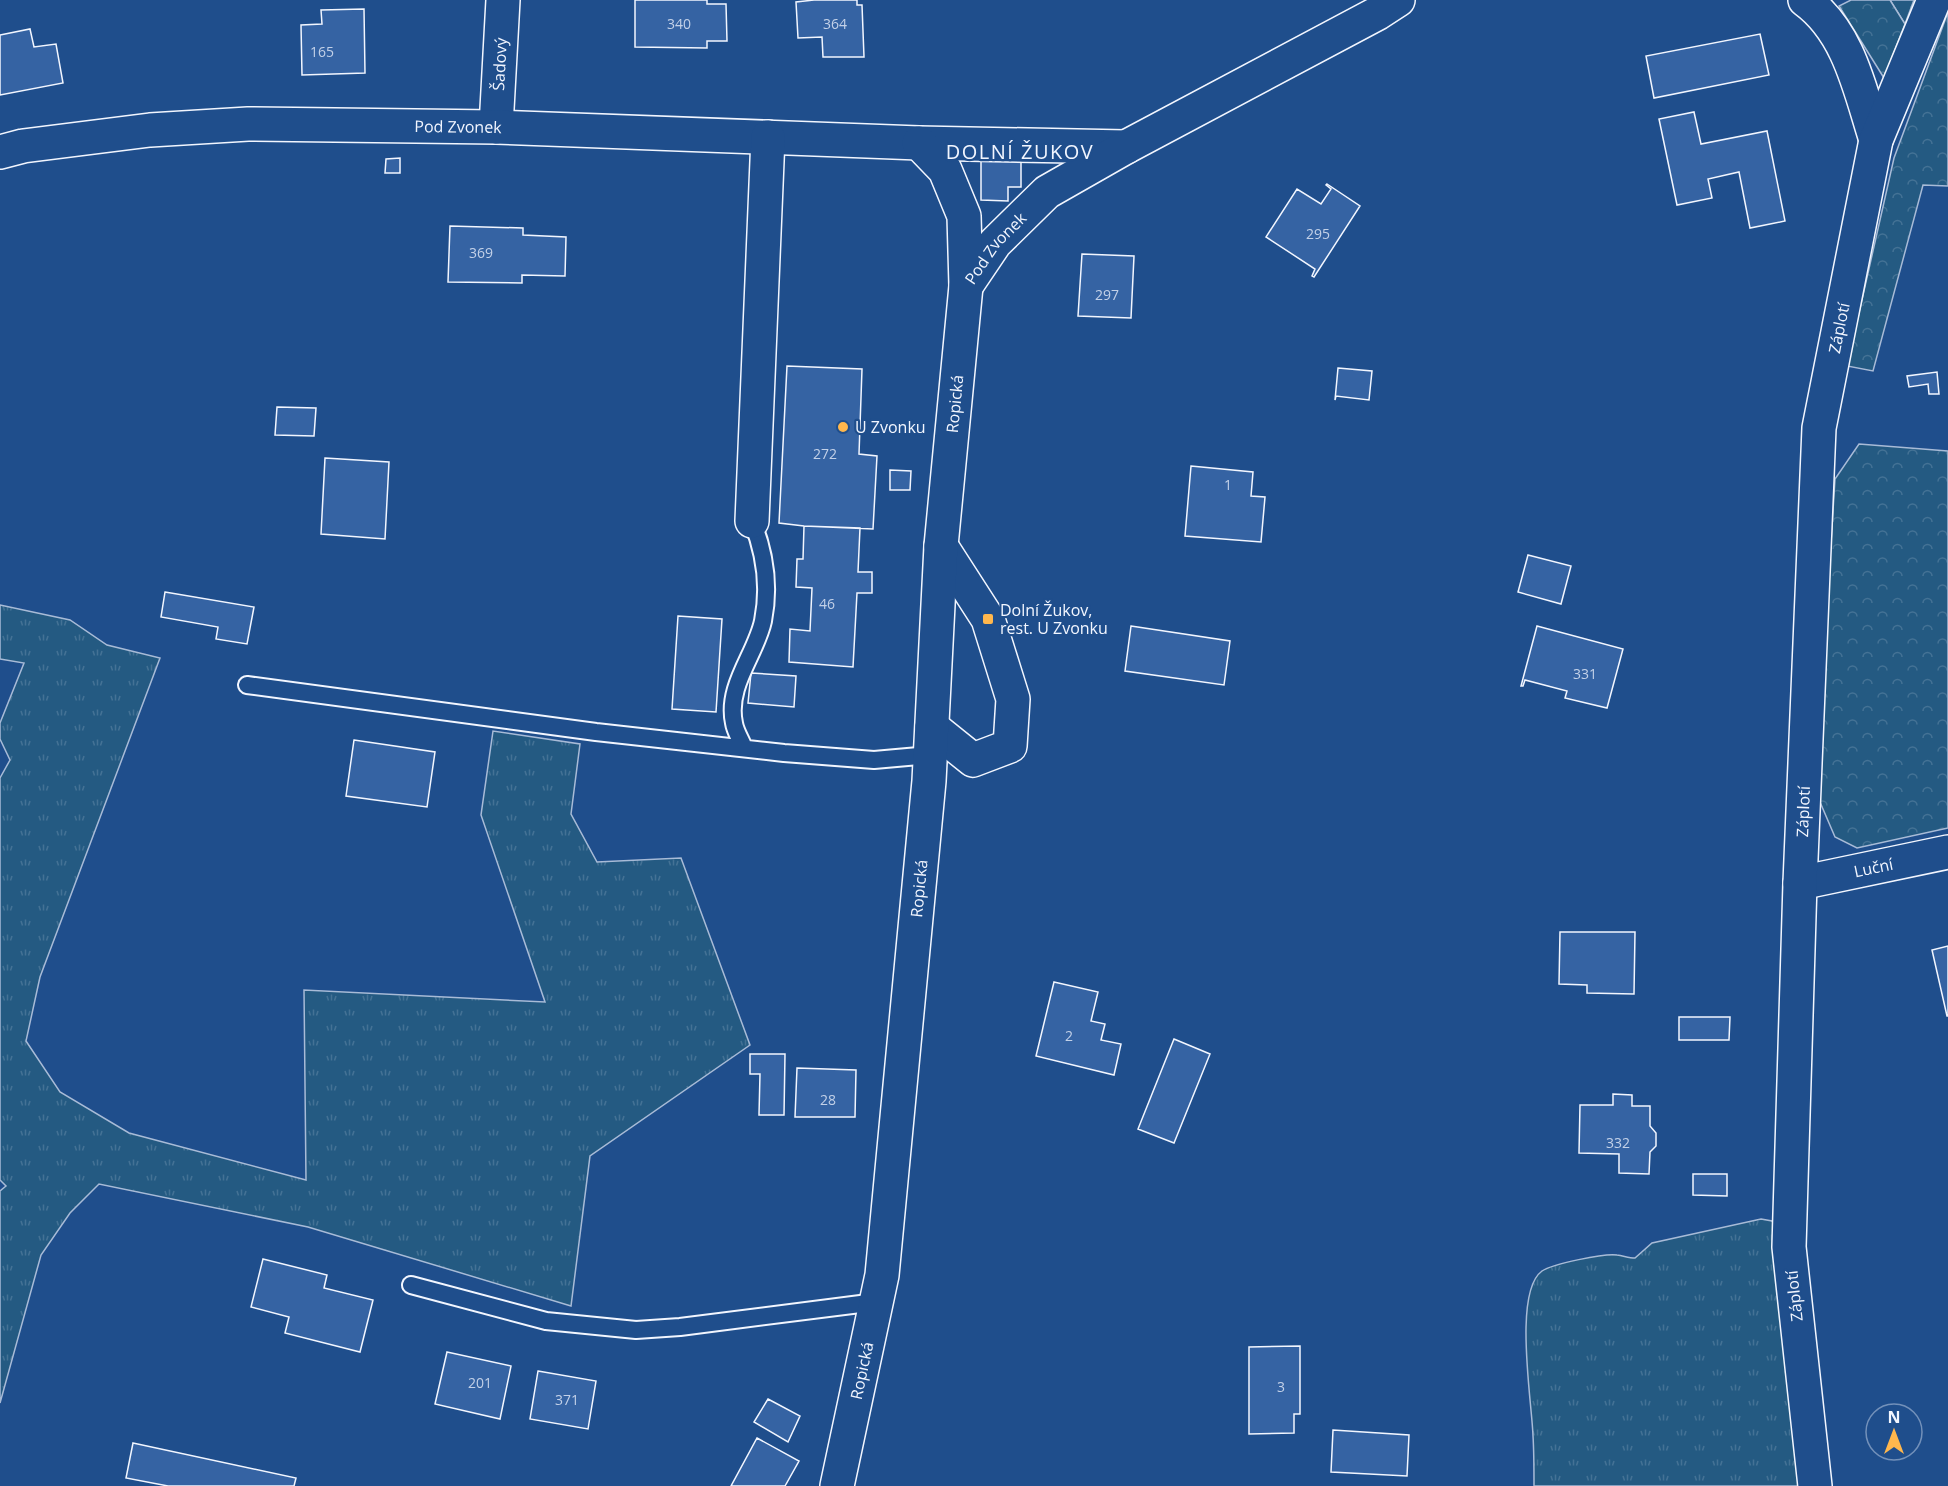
<svg xmlns="http://www.w3.org/2000/svg" width="1948" height="1486" viewBox="0 0 1948 1486" font-family="'Open Sans',sans-serif">
  <style>
    .grass { fill: url(#grass-tufts); stroke: #a8bbd7; stroke-width: 1.5 }
    .forest { fill: url(#forest-crowns); stroke: #a8bbd7; stroke-width: 1.5 }
    .building { fill: #3563a3; stroke: #f2f6ff; stroke-width: 1.5 }
    .lines { fill: none; stroke-linecap: round; stroke-linejoin: round }
    .service-casing { stroke: #f2f6ff; stroke-width: 20 }
    .minor-casing { stroke: #f2f6ff; stroke-width: 36 }
    .service { stroke: #1f4e8c; stroke-width: 16 }
    .minor { stroke: #1f4e8c; stroke-width: 33 }
    .poi-dot { fill: #ffb74d; stroke: #1f4e8c; stroke-width: 2 }
    .labels { text-anchor: middle; stroke-width: 4.5; stroke-linejoin: round; paint-order: stroke }
    .number-label { font-size: 14px; fill: #c3d1e8 }
    .street-label { font-size: 16px; fill: #f2f6ff; stroke: #1f4e8c }
    .poi-label { font-size: 16px; fill: #f2f6ff; stroke: #1f4e8c; text-anchor: start }
    .quarter-label { font-size: 20px; letter-spacing: 1.5px; fill: #f2f6ff; stroke: #1f4e8c }
  </style>
  <defs>
    <pattern id="grass-tufts" width="24" height="20" patternUnits="userSpaceOnUse" patternTransform="scale(1.5)"><rect width="24" height="20" fill="#245a82"/><path d="M3 7l-1-3M5 7V3M7 7l1-3M15 17l-1-3M17 17v-4M19 17l1-3" fill="none" stroke="#447295"/></pattern>
    <pattern id="forest-crowns" width="20" height="18" patternUnits="userSpaceOnUse" patternTransform="scale(1.5)"><rect width="20" height="18" fill="#245a82"/><path d="M2 6a3 3 0 1 1 6 0M12 15a3 3 0 1 1 6 0" fill="none" stroke="#447295"/></pattern>
  </defs>
  <rect width="100%" height="100%" fill="#1f4e8c"/>
  <path class="grass" d="M 1890,0 L 1914,0 L 1905,24 Z
    M 0,605 L 70,620 L 107,645 L 160,658 L 40,977 L 26,1041 L 60,1092 L 129,1133 L 306,1180 L 304,990 L 545,1002 L 481,815 L 493,731 L 580,744 L 571,814 L 597,862 L 681,858 L 750,1045 L 590,1156 L 571,1306 L 308,1227 L 99,1184 L 70,1213 L 41,1255 L 0,1403 L 0,1191 L 6,1186 L 0,1180 L 0,778 L 10,760 L 0,739 L 0,723 L 24,663 L 0,659 Z
    M 1761,1219 L 1772,1221 L 1774,1225 L 1807,1486 L 1534,1486 C 1534,1469 1534,1452 1533,1436 C 1532,1402 1513,1292 1542,1271 C 1552,1264 1605,1253 1617,1255 C 1624,1256 1629,1258 1635,1258 L 1652,1243 Z"/>
  <path class="forest" d="M 1851,0 L 1890,0 L 1905,24 L 1884,78 L 1839,6 Z
    M 1948,12 L 1948,186 L 1923,185 L 1873,371 L 1847,366 L 1894,158 Z
    M 1859,444 L 1948,451 L 1948,828 L 1857,848 L 1835,837 L 1820,802 L 1827,606 L 1835,479 Z"/>
  <path class="building" d="M 635,0 L 707,0 L 707,4 L 726,4 L 727,41 L 707,41 L 707,48 L 635,47 Z
    M 814,0 L 857,0 L 857,5 L 862,5 L 864,57 L 823,57 L 822,37 L 798,38 L 796,2 Z
    M 364,9 L 365,73 L 302,75 L 301,25 L 322,24 L 321,10 Z
    M 30,29 L 34,47 L 56,44 L 63,83 L 0,95 L 0,35 Z
    M 1760,34 L 1769,75 L 1654,98 L 1646,56 Z
    M 1694,112 L 1701,144 L 1767,131 L 1785,221 L 1750,228 L 1739,172 L 1708,179 L 1712,198 L 1677,205 L 1659,119 Z
    M 981,155 L 1021,155 L 1021,187 L 1008,187 L 1008,201 L 981,200 Z
    M 400,158 L 400,173 L 385,173 L 386,159 Z
    M 1327,184 L 1360,206 L 1314,277 L 1312,276 L 1315,269 L 1266,237 L 1297,189 L 1321,204 L 1331,189 L 1326,185 Z
    M 450,226 L 523,228 L 523,235 L 566,237 L 565,276 L 522,275 L 522,283 L 448,282 Z
    M 1082,254 L 1134,256 L 1131,318 L 1078,316 Z
    M 787,366 L 862,369 L 859,454 L 877,456 L 873,529 L 804,526 L 779,523 Z
    M 1338,368 L 1372,371 L 1369,400 L 1336,396 L 1335,400 Z
    M 1937,372 L 1939,394 L 1929,394 L 1928,384 L 1909,387 L 1907,376 Z
    M 277,407 L 316,408 L 314,436 L 275,435 Z
    M 325,458 L 389,462 L 385,539 L 321,534 Z
    M 1191,466 L 1253,472 L 1251,496 L 1265,497 L 1261,542 L 1185,536 Z
    M 890,470 L 911,471 L 910,490 L 890,490 Z
    M 804,526 L 860,528 L 858,572 L 872,572 L 872,593 L 857,593 L 853,667 L 789,662 L 790,629 L 810,631 L 812,588 L 796,587 L 797,559 L 803,559 Z
    M 1528,555 L 1571,566 L 1561,604 L 1518,592 Z
    M 165,592 L 254,607 L 247,644 L 216,639 L 218,627 L 161,617 Z
    M 678,616 L 722,619 L 716,712 L 672,709 Z
    M 1131,626 L 1230,641 L 1224,685 L 1125,671 Z
    M 1537,626 L 1623,649 L 1607,708 L 1565,698 L 1567,691 L 1525,680 L 1523,686 L 1521,686 Z
    M 751,673 L 796,676 L 794,707 L 748,703 Z
    M 354,740 L 435,752 L 427,807 L 346,796 Z
    M 1560,932 L 1635,932 L 1634,994 L 1587,993 L 1587,985 L 1559,984 Z
    M 1948,946 L 1948,1016 L 1947,1016 L 1932,950 Z
    M 1054,982 L 1098,992 L 1091,1021 L 1105,1024 L 1101,1040 L 1121,1044 L 1114,1075 L 1036,1056 Z
    M 1679,1017 L 1730,1017 L 1729,1040 L 1679,1040 Z
    M 1174,1039 L 1210,1054 L 1174,1143 L 1138,1129 Z
    M 750,1054 L 785,1054 L 784,1115 L 759,1115 L 760,1074 L 750,1074 Z
    M 797,1068 L 856,1070 L 855,1117 L 795,1117 Z
    M 1613,1094 L 1632,1095 L 1632,1106 L 1650,1106 L 1650,1126 L 1656,1133 L 1656,1146 L 1650,1152 L 1649,1174 L 1619,1173 L 1619,1154 L 1579,1153 L 1580,1105 L 1613,1105 Z
    M 1693,1174 L 1727,1174 L 1727,1196 L 1693,1195 Z
    M 263,1259 L 327,1275 L 324,1288 L 373,1300 L 360,1352 L 285,1333 L 289,1317 L 251,1307 Z
    M 1300,1346 L 1300,1414 L 1294,1414 L 1294,1433 L 1249,1434 L 1249,1347 Z
    M 447,1352 L 511,1366 L 500,1419 L 435,1404 Z
    M 538,1371 L 596,1381 L 588,1429 L 530,1419 Z
    M 768,1399 L 800,1416 L 788,1442 L 754,1422 Z
    M 1333,1430 L 1409,1435 L 1407,1476 L 1331,1472 Z
    M 757,1438 L 799,1461 L 785,1486 L 731,1486 Z
    M 133,1443 L 296,1478 L 294,1486 L 168,1486 L 126,1478 Z"/>
  <g class="lines">
    <defs>
      <path id="service" d="M 247,685 L 596,732 L 784,753 L 874,760 L 930,755
        M 744,748 C 741,740 735,731 734,723 C 726,686 756,654 763,621 C 770,586 765,553 752,521
        M 411,1285 L 546,1321 L 636,1330 L 680,1327 L 876,1302"/>
      <g id="minor">
        <path d="M 1805,0 C 1849,32 1860,90 1876,140"/>
        <path id="s1" d="M 496,127 L 503,0"/>
        <path id="s2" d="M 0,152 L 23,146 L 150,130 L 248,124 L 496,127 L 919,143 L 1126,147"/>
        <path id="s3" d="M 966,286 L 995,243 L 1047,192 L 1126,147 L 1378,13 L 1398,0"/>
        <path d="M 752,521 L 768,137"/>
        <path d="M 932,727 L 973,760 L 1010,746 L 1013,699 L 988,619 L 941,546"/>
        <path id="s4" d="M 1800,883 L 1948,852"/>
        <path id="s5" d="M 837,1486 L 882,1275 L 929,781 L 941,546 L 966,286 L 964,216 L 945,170 L 919,143"/>
        <path id="s6" d="M 1815,1486 L 1789,1247 L 1800,883 L 1819,428 L 1876,140 L 1934,0"/>
      </g>
    </defs>
    <use href="#service" class="service-casing"/>
    <use href="#minor" class="minor-casing"/>
    <use href="#service" class="service"/>
    <use href="#minor" class="minor"/>
  </g>
  <g class="poi-dot">
    <circle cx="843" cy="427" r="6"/>
    <rect x="982" y="613" width="12" height="12" rx="3"/>
  </g>
  <g class="labels">
    <g class="number-label">
      <text x="679" y="29">340</text>
      <text x="835" y="29">364</text>
      <text x="322" y="57">165</text>
      <text x="1318" y="239">295</text>
      <text x="481" y="258">369</text>
      <text x="1107" y="300">297</text>
      <text x="825" y="459">272</text>
      <text x="1228" y="490">1</text>
      <text x="827" y="609">46</text>
      <text x="1585" y="679">331</text>
      <text x="1069" y="1041">2</text>
      <text x="828" y="1105">28</text>
      <text x="1618" y="1148">332</text>
      <text x="480" y="1388">201</text>
      <text x="1281" y="1392">3</text>
      <text x="567" y="1405">371</text>
    </g>
    <g class="street-label">
      <text dy="6" stroke="none"><textPath href="#s1" startOffset="63">Šadový</textPath></text>
      <text dy="6" stroke="none"><textPath href="#s2" startOffset="460">Pod Zvonek</textPath></text>
      <text dy="6" stroke="none"><textPath href="#s3" startOffset="48">Pod Zvonek</textPath></text>
      <text dy="6" stroke="none"><textPath href="#s6" startOffset="1162">Záplotí</textPath></text>
      <text dy="6" stroke="none"><textPath href="#s5" startOffset="1090">Ropická</textPath></text>
      <text dy="6" stroke="none"><textPath href="#s6" startOffset="676">Záplotí</textPath></text>
      <text dy="6" stroke="none"><textPath href="#s4" startOffset="75">Luční</textPath></text>
      <text dy="6" stroke="none"><textPath href="#s5" startOffset="604">Ropická</textPath></text>
      <text transform="translate(1794 1296) rotate(-96)" y="6">Záplotí</text>
      <text dy="6" stroke="none"><textPath href="#s5" startOffset="118">Ropická</textPath></text>
    </g>
    <g class="poi-label">
      <text x="855" y="433">U Zvonku</text>
      <text x="1000" y="616">Dolní Žukov,<tspan x="1000" dy="18">rest. U Zvonku</tspan></text>
    </g>
    <g class="quarter-label">
      <text x="1020" y="159">DOLNÍ ŽUKOV</text>
    </g>
  </g>
  <g transform="translate(1894 1432)"><circle r="28" fill="#1f4e8c" stroke="#7391ba" stroke-width="1.5"/>
  <path d="M0-4.5L10 22L0 15L-10 22Z" fill="#ffb74d"/>
  <text y="-9" font-size="16" font-weight="bold" text-anchor="middle" fill="#f2f6ff">N</text>
  </g>
</svg>
